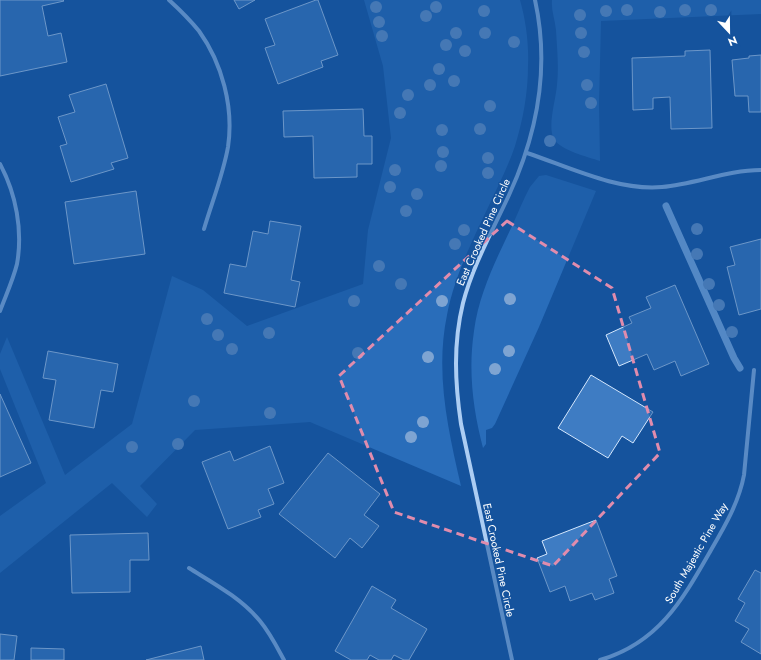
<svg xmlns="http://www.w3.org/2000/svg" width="761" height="660" viewBox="0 0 761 660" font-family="Jost,sans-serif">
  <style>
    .green { fill: #296dba }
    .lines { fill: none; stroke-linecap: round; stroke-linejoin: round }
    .stream { stroke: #9ec8f6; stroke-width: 7 }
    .building { fill: #3e7cc3; stroke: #d4e7fd }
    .street { stroke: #accdf3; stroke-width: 4 }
    .tree { fill: #7ea4d2 }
    .marked { fill: none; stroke: #e08cad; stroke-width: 3; stroke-dasharray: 8 5; stroke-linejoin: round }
    .labels { text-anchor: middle; stroke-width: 3; stroke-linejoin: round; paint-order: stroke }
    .street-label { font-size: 11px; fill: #fff; stroke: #15539d }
  </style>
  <rect width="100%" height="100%" fill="#15539d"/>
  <path class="green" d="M 364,0 L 520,0 C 526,21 529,44 528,66 C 528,93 523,120 515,146 C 509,164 500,182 492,199 C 474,237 455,274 447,315 C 435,373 448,429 461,486 L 310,422 L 195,430 L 140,486 L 157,504 L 147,517 L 112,483 L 0,573 L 0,516 L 46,483 L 0,369 L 0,354 L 7,337 L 65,475 L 132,424 L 172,276 L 203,290 L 247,326 L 363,284 L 368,230 L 391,138 L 383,66 Z
    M 552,0 L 761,0 L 761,14 L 601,21 L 599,104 L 600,161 C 588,157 560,150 554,139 C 547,127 556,99 557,85 C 559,67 557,48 556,30 C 555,20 551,10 552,0 Z
    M 546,175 L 596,191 L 539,327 L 495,424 L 492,428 L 486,430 L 486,444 L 483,448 C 473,410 468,371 474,331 C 479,293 496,260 512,226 C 518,213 523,200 530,187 L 539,176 Z"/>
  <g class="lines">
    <path class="stream" d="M 666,206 L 734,358 L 740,368"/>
  </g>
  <path class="building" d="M 0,0 L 63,0 L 64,1 L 42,6 L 48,36 L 61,33 L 67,62 L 0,76 Z
    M 234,0 L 255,0 L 239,9 Z
    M 316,0 L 318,0 L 338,55 L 321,61 L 323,67 L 278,84 L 265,48 L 275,45 L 265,19 Z
    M 710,50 L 712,128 L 671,129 L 670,97 L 653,98 L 653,109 L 633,110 L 632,58 L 685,56 L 685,51 Z
    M 761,55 L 761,112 L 749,112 L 748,96 L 735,96 L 732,60 L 749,58 L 749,56 Z
    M 106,84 L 128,158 L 111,163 L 114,169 L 71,182 L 60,146 L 67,144 L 58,117 L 75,112 L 69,95 Z
    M 363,109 L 364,136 L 372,136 L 372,164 L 357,164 L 357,177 L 314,178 L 313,136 L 284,137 L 283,111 Z
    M 136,191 L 145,254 L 74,264 L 65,202 Z
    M 270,221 L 301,226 L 291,280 L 300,282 L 295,307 L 224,293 L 230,264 L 246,267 L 253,231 L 268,234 Z
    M 761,239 L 761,309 L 739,315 L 727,267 L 735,265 L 730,247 Z
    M 675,285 L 709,364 L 681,376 L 675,361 L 654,370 L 647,354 L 619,366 L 606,335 L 632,323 L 629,317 L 651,308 L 646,297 Z
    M 48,351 L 118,364 L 113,392 L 101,390 L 94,428 L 49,420 L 56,380 L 43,378 Z
    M 591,375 L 653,412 L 633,443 L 622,436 L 608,458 L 558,428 Z
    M 0,394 L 31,463 L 0,477 Z
    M 270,446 L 284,483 L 268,489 L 274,504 L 258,510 L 261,517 L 228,529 L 202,462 L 230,451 L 234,461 Z
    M 328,453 L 380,494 L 364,515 L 379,526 L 362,548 L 350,538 L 335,558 L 279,514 Z
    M 596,520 L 617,576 L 609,579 L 614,593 L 595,600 L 592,593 L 570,601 L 565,586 L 550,592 L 537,558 L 547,554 L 542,541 Z
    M 148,533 L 149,560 L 130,560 L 130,592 L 72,593 L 70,535 Z
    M 755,570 L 761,573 L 761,654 L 741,642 L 749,629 L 735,621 L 745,603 L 738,599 Z
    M 372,586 L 396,600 L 391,608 L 427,629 L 409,660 L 404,660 L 394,655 L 391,660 L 379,660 L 370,655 L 367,660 L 351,660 L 335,651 Z
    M 0,634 L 17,636 L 14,660 L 0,660 Z
    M 201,646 L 204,660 L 146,660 Z
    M 31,648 L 64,649 L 64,660 L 31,660 Z"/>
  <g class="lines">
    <path class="street" d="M 169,0 C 180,10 190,20 199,31 C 222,63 234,107 228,147 C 223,175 212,202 204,229
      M 527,153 C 569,167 617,191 662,187 C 696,184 727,170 761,170
      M 0,164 C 16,194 23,230 17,264 C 13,280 6,295 0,311
      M 189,568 C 213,583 241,598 260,621 C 270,633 277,647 284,660
      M 512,660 L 461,424 C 455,383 453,344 463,303 C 473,265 493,230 509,195 C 538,132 550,68 535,0
      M 600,660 C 659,643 683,599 711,550 C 725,526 739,502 744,475 L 754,370"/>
  </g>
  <g class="tree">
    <circle cx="376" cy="7" r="6"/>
    <circle cx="436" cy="7" r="6"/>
    <circle cx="627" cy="10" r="6"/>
    <circle cx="685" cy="10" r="6"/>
    <circle cx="711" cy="10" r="6"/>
    <circle cx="484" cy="11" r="6"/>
    <circle cx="606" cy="11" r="6"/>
    <circle cx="660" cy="12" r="6"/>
    <circle cx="580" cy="15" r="6"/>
    <circle cx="426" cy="16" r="6"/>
    <circle cx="379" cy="22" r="6"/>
    <circle cx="456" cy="33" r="6"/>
    <circle cx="485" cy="33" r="6"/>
    <circle cx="581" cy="33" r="6"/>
    <circle cx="382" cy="36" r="6"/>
    <circle cx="514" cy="42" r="6"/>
    <circle cx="446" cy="45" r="6"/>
    <circle cx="465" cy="51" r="6"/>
    <circle cx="584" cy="52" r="6"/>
    <circle cx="439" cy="69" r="6"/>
    <circle cx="454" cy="81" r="6"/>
    <circle cx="430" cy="85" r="6"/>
    <circle cx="587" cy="85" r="6"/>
    <circle cx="408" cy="95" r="6"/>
    <circle cx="591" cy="103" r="6"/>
    <circle cx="490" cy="106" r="6"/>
    <circle cx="400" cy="113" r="6"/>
    <circle cx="480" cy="129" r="6"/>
    <circle cx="442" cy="130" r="6"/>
    <circle cx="550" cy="141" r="6"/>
    <circle cx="443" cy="152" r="6"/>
    <circle cx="488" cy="158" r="6"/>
    <circle cx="441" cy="166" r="6"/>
    <circle cx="395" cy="170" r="6"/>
    <circle cx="488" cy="173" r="6"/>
    <circle cx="390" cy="187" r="6"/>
    <circle cx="417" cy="194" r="6"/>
    <circle cx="406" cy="211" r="6"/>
    <circle cx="697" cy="229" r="6"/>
    <circle cx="464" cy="230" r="6"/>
    <circle cx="455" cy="244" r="6"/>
    <circle cx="697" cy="254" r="6"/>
    <circle cx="379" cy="266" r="6"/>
    <circle cx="401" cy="284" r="6"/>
    <circle cx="709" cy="284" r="6"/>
    <circle cx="510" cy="299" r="6"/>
    <circle cx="354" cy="301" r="6"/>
    <circle cx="442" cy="301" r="6"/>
    <circle cx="719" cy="305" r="6"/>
    <circle cx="207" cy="319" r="6"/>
    <circle cx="732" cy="332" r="6"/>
    <circle cx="269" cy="333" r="6"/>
    <circle cx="218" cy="335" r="6"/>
    <circle cx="232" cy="349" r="6"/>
    <circle cx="509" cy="351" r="6"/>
    <circle cx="358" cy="353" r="6"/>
    <circle cx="428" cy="357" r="6"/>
    <circle cx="495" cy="369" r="6"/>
    <circle cx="194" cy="401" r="6"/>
    <circle cx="270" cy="413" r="6"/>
    <circle cx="423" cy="422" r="6"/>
    <circle cx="411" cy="437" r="6"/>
    <circle cx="178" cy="444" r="6"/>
    <circle cx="132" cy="447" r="6"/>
  </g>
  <path d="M0 0H761V660H0ZM 507,221 L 612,288 L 660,453 L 553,566 L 394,512 L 339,376 Z" fill="#15539d" fill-opacity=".55" fill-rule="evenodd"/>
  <path class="marked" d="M 507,221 L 612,288 L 660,453 L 553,566 L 394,512 L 339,376 Z"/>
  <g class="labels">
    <g class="street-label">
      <text transform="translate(483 232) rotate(-66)" y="4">East Crooked Pine Circle</text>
      <text transform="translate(696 553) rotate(-60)" y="4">South Majestic Pine Way</text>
      <text transform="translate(499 560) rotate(78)" y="4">East Crooked Pine Circle</text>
    </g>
  </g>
  <g transform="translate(729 32) rotate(158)" stroke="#15539d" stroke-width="3" paint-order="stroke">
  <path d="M0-3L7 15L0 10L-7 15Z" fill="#ffffff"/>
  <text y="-6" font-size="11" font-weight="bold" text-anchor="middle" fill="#ffffff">N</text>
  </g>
</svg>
